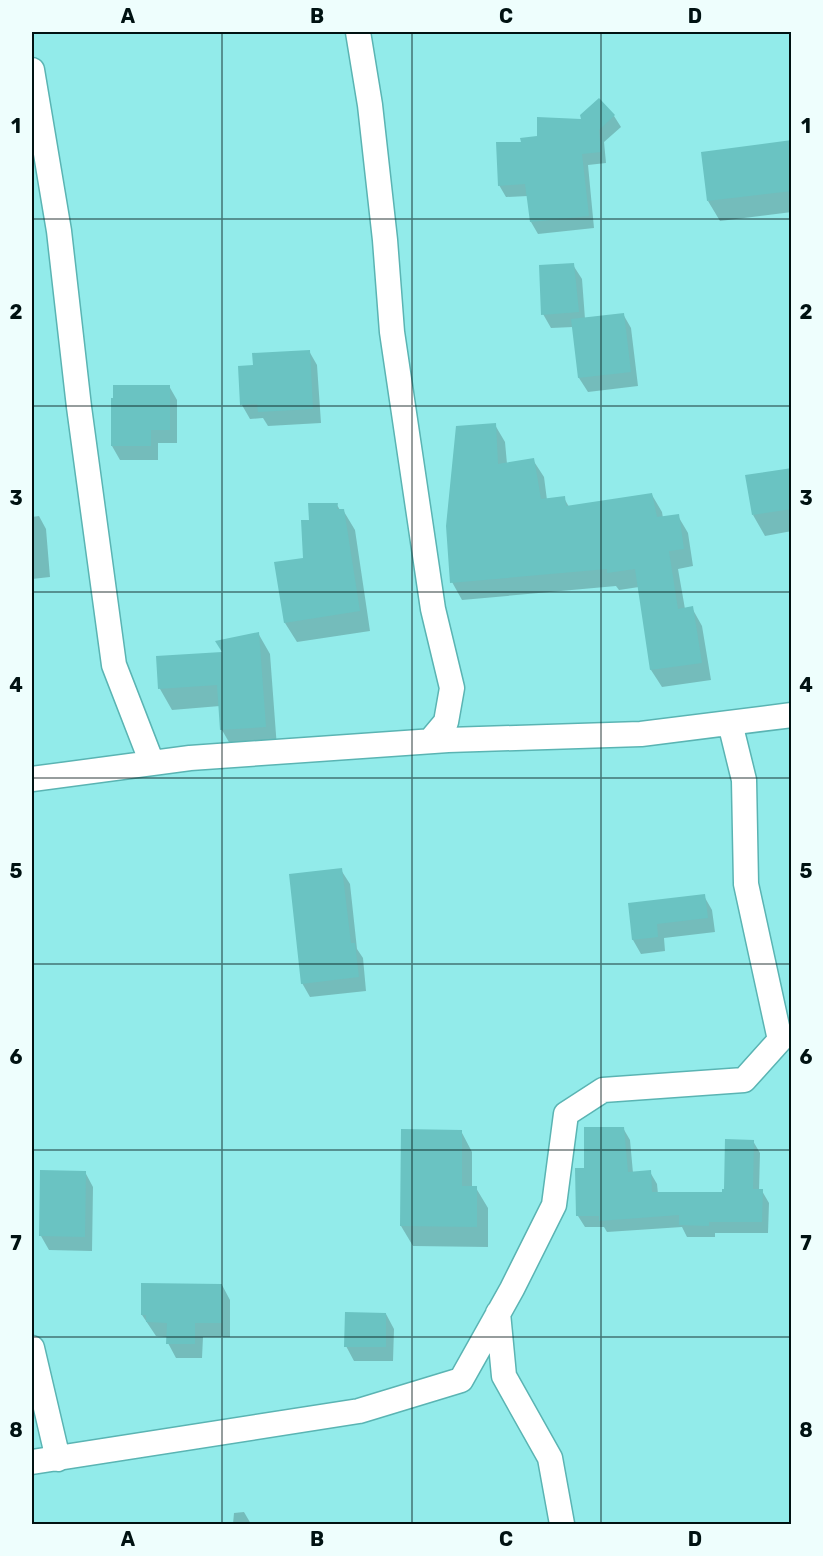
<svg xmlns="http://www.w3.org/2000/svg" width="823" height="1556" viewBox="0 0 823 1556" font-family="Rubik,sans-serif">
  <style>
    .shadow { fill: #0003 }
    .building { fill: #6ac3c2 }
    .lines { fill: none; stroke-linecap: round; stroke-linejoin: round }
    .street-casing { stroke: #5ab4b3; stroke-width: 27 }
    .street { stroke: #fff; stroke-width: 24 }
    .grid { fill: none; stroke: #001212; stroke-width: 1.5; stroke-opacity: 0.55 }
    .neatline { fill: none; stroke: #001212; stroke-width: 2 }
    .grid-label { font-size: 20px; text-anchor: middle; font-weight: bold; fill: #001212 }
  </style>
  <rect width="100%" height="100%" fill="#92ebea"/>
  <path class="shadow" d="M 599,100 L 614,116 L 621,127 L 604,142 L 606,163 L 588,165 L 594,228 L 538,234 L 531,222 L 528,196 L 506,197 L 499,185 L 523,143 L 582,121 Z
    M 792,142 L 792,212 L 720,221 L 708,201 Z
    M 573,265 L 582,279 L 585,319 L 623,314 L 631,328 L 638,386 L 588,392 L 579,378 L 573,327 L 551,328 L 543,314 Z
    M 309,351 L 317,365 L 321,423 L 268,426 L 263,418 L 250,419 L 242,405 L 254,367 Z
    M 169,386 L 177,400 L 177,443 L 158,443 L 158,460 L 120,460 L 112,446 Z
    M 495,425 L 505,442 L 507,464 L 533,460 L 544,477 L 547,500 L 564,498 L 569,507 L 652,495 L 662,512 L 663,518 L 678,516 L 688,533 L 693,566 L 678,569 L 685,609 L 692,608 L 702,626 L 711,680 L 662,687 L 651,670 L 639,587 L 619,590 L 616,586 L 462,600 L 452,582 Z
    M 792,470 L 792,531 L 765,536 L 753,515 Z
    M 337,505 L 340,510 L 343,510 L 355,530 L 370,631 L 297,642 L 285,623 L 304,559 L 311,521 Z
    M 39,516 L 46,529 L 50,577 L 32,579 L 32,517 Z
    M 258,633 L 270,654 L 277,748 L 234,751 L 222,730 L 220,706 L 172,710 L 160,689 L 158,658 L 224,653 Z
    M 341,870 L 350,884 L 357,949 L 363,958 L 366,991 L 310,997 L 302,983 Z
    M 704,896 L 712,910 L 715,932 L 664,938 L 665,951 L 641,954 L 633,940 L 629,904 Z
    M 623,1128 L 630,1140 L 633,1173 L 650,1172 L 657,1184 L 658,1194 L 723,1194 L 753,1141 L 760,1153 L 759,1191 L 762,1191 L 769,1203 L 768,1233 L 715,1233 L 715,1237 L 687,1237 L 682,1227 L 607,1232 L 604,1227 L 585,1227 L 578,1216 L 586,1169 Z
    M 461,1131 L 472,1152 L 472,1188 L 476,1188 L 488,1208 L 488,1247 L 413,1246 L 401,1226 Z
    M 85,1172 L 93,1187 L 92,1251 L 49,1250 L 41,1236 Z
    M 222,1285 L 230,1300 L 230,1337 L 203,1337 L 202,1358 L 176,1358 L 168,1343 L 168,1337 L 156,1336 L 142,1315 Z
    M 386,1314 L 394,1329 L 393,1361 L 354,1361 L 346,1346 Z
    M 244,1512 L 251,1524 L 233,1524 L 234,1513 Z"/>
  <path class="building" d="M 599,98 L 615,115 L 599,130 L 601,152 L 582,154 L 589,216 L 530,222 L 525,184 L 498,186 L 496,142 L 521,142 L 520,138 L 537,136 L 537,117 L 581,119 L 580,115 Z
    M 792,140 L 792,191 L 707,201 L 701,152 Z
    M 574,263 L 579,312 L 541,315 L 539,265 Z
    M 624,313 L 631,372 L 578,378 L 571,319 Z
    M 310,350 L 313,409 L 258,412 L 257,404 L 240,405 L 238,366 L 253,365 L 252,353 Z
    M 113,385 L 170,385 L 170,430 L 151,430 L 151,446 L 111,446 L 111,398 L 113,398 Z
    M 496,423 L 498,464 L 534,458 L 541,499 L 565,496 L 566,506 L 652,493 L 657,517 L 679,514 L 684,549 L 669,551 L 678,609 L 693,606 L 702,663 L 650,670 L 635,569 L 607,573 L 607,569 L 450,583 L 446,526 L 456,426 Z
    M 792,468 L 792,509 L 752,515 L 745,475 Z
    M 308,503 L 338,503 L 337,509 L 344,509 L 360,611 L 284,623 L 274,562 L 303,558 L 301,520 L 309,520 Z
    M 259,632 L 266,727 L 220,730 L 217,685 L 158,689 L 156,656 L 222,652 L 215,641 Z
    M 342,868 L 351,943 L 355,943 L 359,977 L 301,984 L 289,874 Z
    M 705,894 L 708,918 L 657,924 L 658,937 L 632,940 L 628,903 Z
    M 584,1127 L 624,1127 L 628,1172 L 651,1170 L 652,1192 L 722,1192 L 722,1189 L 724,1189 L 725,1139 L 754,1140 L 753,1189 L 763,1189 L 762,1222 L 709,1222 L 709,1226 L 679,1225 L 679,1215 L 599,1221 L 599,1216 L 576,1216 L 575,1168 L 584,1168 Z
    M 401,1129 L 462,1130 L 462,1186 L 477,1186 L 477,1227 L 400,1226 Z
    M 40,1170 L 86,1171 L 85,1237 L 39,1236 Z
    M 141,1283 L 222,1284 L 222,1323 L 195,1323 L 195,1344 L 166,1344 L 167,1323 L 146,1322 L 146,1315 L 141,1315 Z
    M 345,1312 L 386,1313 L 386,1347 L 344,1347 Z"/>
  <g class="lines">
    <defs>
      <path id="street" d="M 358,32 L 370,105 L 385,240 L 392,332 L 433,609 L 452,688 L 446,722 L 430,741
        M 32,70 L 59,231 L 79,407 L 114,665 L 152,763
        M 32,779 L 190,758 L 448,740 L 641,734 L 792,715
        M 498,1313 L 504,1376 L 550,1458 L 562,1524
        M 32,1348 L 58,1459
        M 32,1462 L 359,1411 L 461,1380 L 512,1289 L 554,1205 L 566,1114 L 603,1090 L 744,1080 L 780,1040 L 746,884 L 744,780 L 730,723"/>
    </defs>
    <use href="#street" class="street-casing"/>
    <use href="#street" class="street"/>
  </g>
  <path class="grid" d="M 222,32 L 222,1524M 412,32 L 412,1524M 601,32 L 601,1524M 32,219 L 792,219M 32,406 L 792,406M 32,592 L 792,592M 32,778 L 792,778M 32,964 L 792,964M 32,1150 L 792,1150M 32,1337 L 792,1337"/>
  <rect width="823" height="1556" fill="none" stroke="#eefefd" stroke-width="66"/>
  <rect x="33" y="33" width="757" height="1490" class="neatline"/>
  <g class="grid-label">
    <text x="128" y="23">A</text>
    <text x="317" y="23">B</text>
    <text x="506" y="23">C</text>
    <text x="695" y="23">D</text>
    <text x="16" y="133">1</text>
    <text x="806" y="133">1</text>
    <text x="16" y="319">2</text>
    <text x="806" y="319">2</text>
    <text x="16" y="505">3</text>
    <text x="806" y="505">3</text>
    <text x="16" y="692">4</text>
    <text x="806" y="692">4</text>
    <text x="16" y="878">5</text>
    <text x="806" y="878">5</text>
    <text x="16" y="1064">6</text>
    <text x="806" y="1064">6</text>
    <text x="16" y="1250">7</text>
    <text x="806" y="1250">7</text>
    <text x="16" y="1437">8</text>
    <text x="806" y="1437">8</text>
    <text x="128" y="1546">A</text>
    <text x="317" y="1546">B</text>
    <text x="506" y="1546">C</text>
    <text x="695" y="1546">D</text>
  </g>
</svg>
